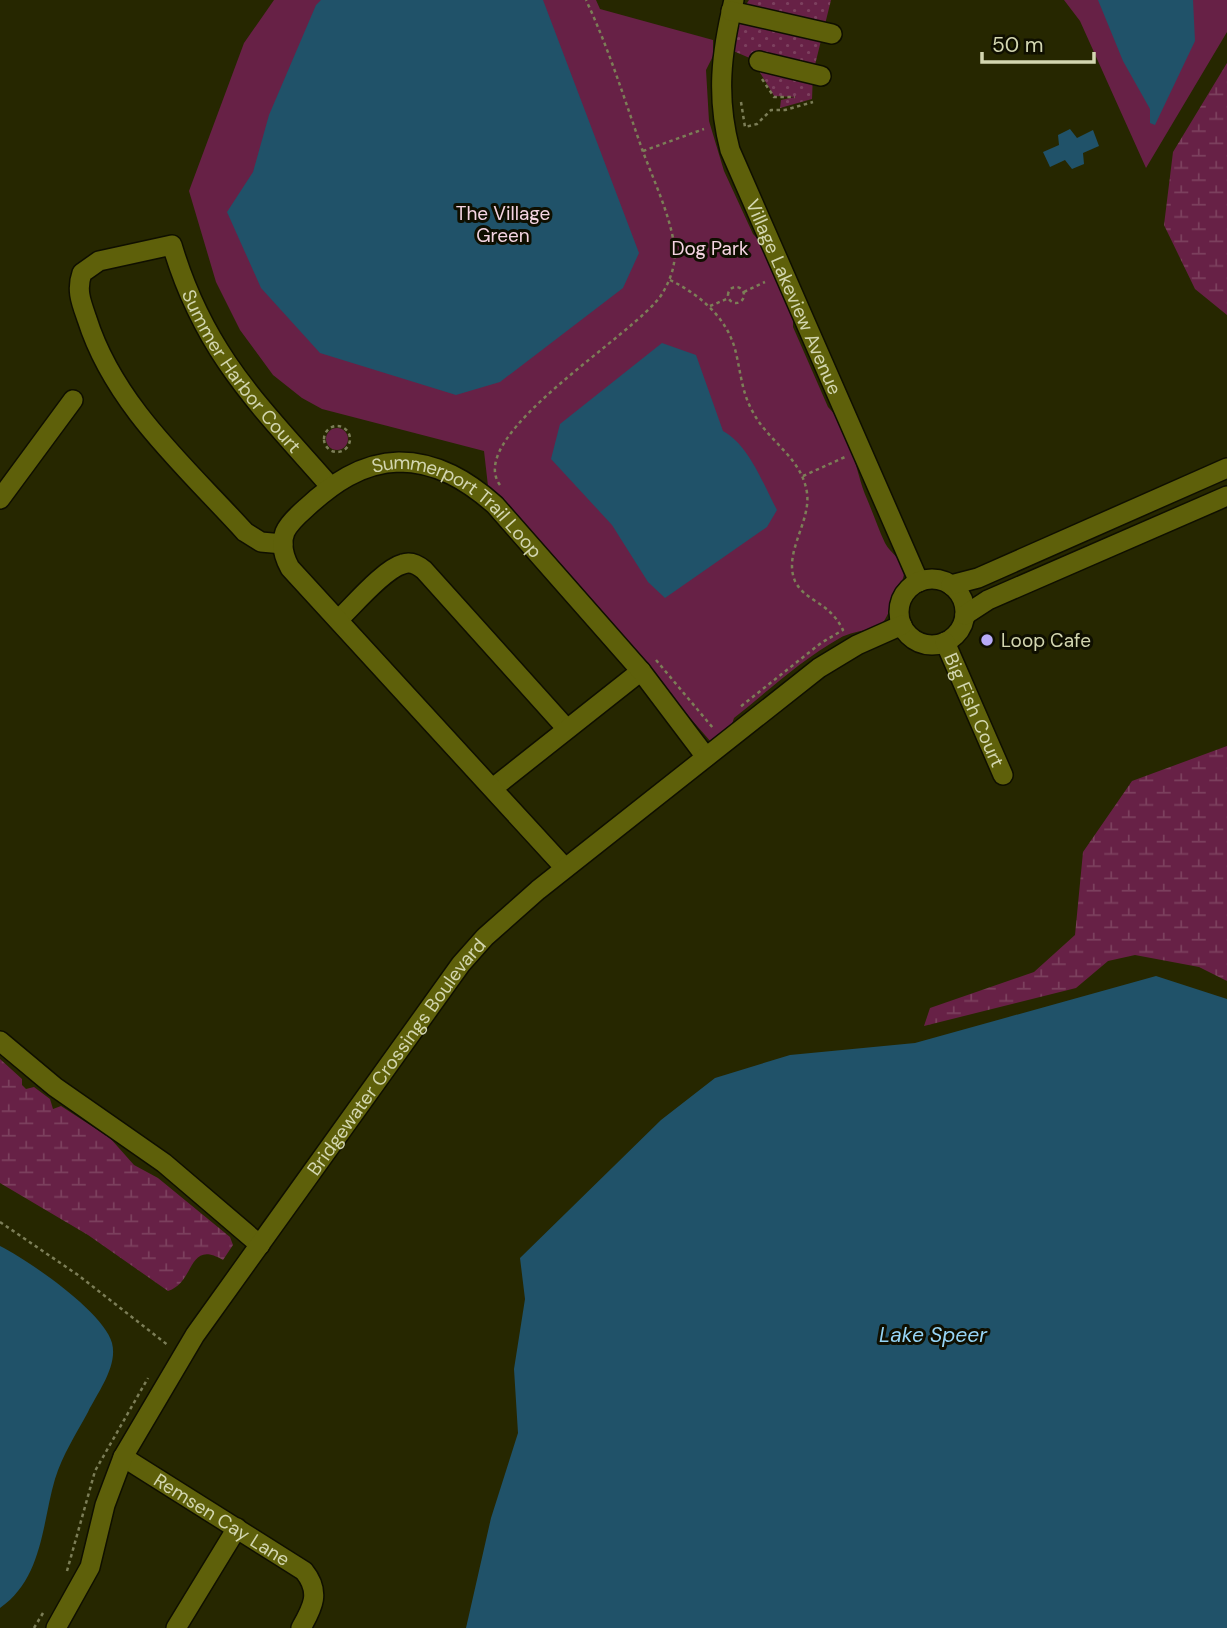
<svg xmlns="http://www.w3.org/2000/svg" width="1227" height="1628" viewBox="0 0 1227 1628" font-family="'DM Sans',sans-serif">
  <style>
    .grass { fill: url(#grass-dots) }
    .wetland { fill: url(#wetland-marsh) }
    .green { fill: #672146 }
    .water { fill: #205269 }
    .lines { fill: none; stroke-linecap: round; stroke-linejoin: round }
    .minor-casing { stroke: #0f0f00; stroke-width: 22 }
    .path { stroke: #7c7e57; stroke-width: 2.5; stroke-dasharray: 3.5 3.5; stroke-linecap: butt }
    .minor { stroke: #5e600a; stroke-width: 19 }
    .poi-dot { fill: #b8abf7; stroke: #0f0f00; stroke-width: 2.5 }
    .labels { text-anchor: middle; stroke-width: 6; stroke-linejoin: round; paint-order: stroke }
    .park-label { font-size: 19px; fill: #f5d5e2; stroke: #0f0f00 }
    .street-label { font-size: 19px; fill: #d3d6b0; stroke: #0f0f00 }
    .poi-label { font-size: 19px; fill: #d3d6b0; stroke: #0f0f00; text-anchor: start }
    .water-label { font-size: 21px; font-style: italic; fill: #97d5f5; stroke: #0f0f00 }
  </style>
  <defs>
    <pattern id="grass-dots" width="8" height="8" patternUnits="userSpaceOnUse" patternTransform="scale(1.75)"><rect width="8" height="8" fill="#672146"/><path d="M2 2h.1M6 6h.1" fill="none" stroke="#7c405e" stroke-width="1.8" stroke-linecap="round"/></pattern>
    <pattern id="wetland-marsh" width="20" height="14" patternUnits="userSpaceOnUse" patternTransform="scale(1.75)"><rect width="20" height="14" fill="#672146"/><path d="M1 5h8M5 5V1M11 12h8M15 12V8" fill="none" stroke="#7c405e"/></pattern>
  </defs>
  <rect width="100%" height="100%" fill="#262700"/>
  <path class="grass" d="M 749,0 L 831,0 L 813,73 L 812,99 L 780,108 L 781,100 L 795,97 L 774,96 L 752,59 L 731,50 L 739,16 Z"/>
  <path class="wetland" d="M 1227,63 L 1227,315 L 1195,289 L 1164,225 L 1173,152 Z
    M 1227,746 L 1227,981 L 1199,967 L 1135,955 L 1108,961 L 1076,988 L 924,1026 L 930,1008 L 1034,972 L 1075,935 L 1083,852 L 1132,781 Z
    M 0,1059 L 22,1079 L 22,1085 L 26,1089 L 34,1087 L 50,1099 L 53,1109 L 61,1106 L 110,1138 L 134,1165 L 158,1178 L 230,1237 L 233,1245 L 223,1260 C 187,1239 196,1282 168,1291 L 88,1235 L 0,1183 Z"/>
  <path class="green" d="M 274,0 L 596,0 L 600,9 L 713,40 L 713,56 L 706,70 L 709,121 L 724,171 L 753,234 L 760,241 L 793,316 L 793,327 L 828,407 C 853,431 854,469 867,499 C 873,513 878,528 885,543 C 891,554 903,559 904,574 C 904,579 887,618 884,621 C 871,632 854,630 840,638 C 801,660 768,691 734,718 L 731,727 L 711,742 L 488,486 L 484,451 L 322,409 L 302,398 L 273,375 L 240,330 L 216,282 L 189,191 L 244,43 Z
    M 1064,0 L 1227,0 L 1227,32 L 1146,168 L 1080,21 Z
    M326 439a11 11 0 1 1 22 0a11 11 0 1 1-22 0Z"/>
  <path class="water" d="M 321,0 L 543,0 L 639,253 L 623,288 L 500,382 L 456,395 L 320,353 L 261,288 L 227,212 L 253,172 L 269,115 L 316,5 Z
    M 1098,0 L 1193,0 L 1195,41 L 1155,125 L 1150,123 L 1150,109 L 1123,61 Z
    M 1070,129 L 1077,138 L 1093,130 L 1099,146 L 1083,153 L 1084,164 L 1072,169 L 1065,160 L 1050,167 L 1043,152 L 1059,145 L 1058,135 Z
    M 662,343 L 696,355 L 723,431 C 749,445 763,484 777,510 L 767,527 L 665,598 L 648,582 L 612,525 L 551,459 L 560,424 Z
    M 1156,976 L 1227,999 L 1227,1628 L 466,1628 L 491,1518 L 518,1433 L 514,1369 L 525,1299 L 520,1258 L 661,1120 L 715,1078 L 790,1055 L 915,1043 Z
    M 0,1246 C 28,1260 104,1312 112,1343 C 118,1366 98,1392 88,1412 C 76,1434 63,1454 55,1479 C 42,1523 43,1578 0,1608 Z"/>
  <g class="lines">
    <defs>
      <g id="minor">
        <path id="s1" d="M 734,0 C 721,53 716,97 730,150 L 919,582"/>
        <path d="M 731,11 L 832,34"/>
        <path d="M 759,61 L 821,76"/>
        <path d="M 0,499 L 73,400"/>
        <path id="s2" d="M 283,544 L 261,542 L 245,532 C 186,467 114,405 87,319 C 81,302 76,290 82,273 L 99,261 L 172,245 C 204,353 258,404 330,486"/>
        <circle cx="932" cy="612" r="33"/>
        <path d="M 951,585 L 978,578 L 1227,468"/>
        <path d="M 965,615 L 988,600 L 1227,496"/>
        <path d="M 338,620 C 353,606 384,569 403,564 C 411,561 418,565 424,570 L 567,729"/>
        <path id="s3" d="M 945,642 L 1003,775"/>
        <path d="M 493,788 L 641,671"/>
        <path id="s4" d="M 565,868 L 290,568 C 284,557 280,545 285,532 C 289,523 298,515 306,508 C 332,484 361,463 399,462 C 437,462 468,481 495,505 L 641,671 L 706,757"/>
        <path d="M 0,1041 L 55,1087 L 164,1163 L 260,1245"/>
        <path id="s5" d="M 123,1457 L 304,1571 C 321,1592 313,1607 301,1628"/>
        <path id="s6" d="M 56,1628 L 90,1567 L 105,1505 L 123,1457 L 195,1335 L 461,964 L 485,937 L 538,890 L 819,668 L 857,645 L 902,625"/>
        <path d="M 176,1628 L 237,1528"/>
      </g>
    </defs>
    <use href="#minor" class="minor-casing"/>
    <path class="path" d="M 762,79 L 774,97 L 795,97
      M 741,102 L 745,127 L 757,124 L 771,110 L 785,110 L 813,102
      M 643,151 L 704,129
      M 670,280 C 700,295 728,318 736,353 C 741,374 742,394 754,414 C 770,443 802,458 807,493 C 811,522 783,553 795,581 C 805,602 829,601 843,630 L 821,643 L 740,707
      M728 295a8 8 0 1 1 16 0a8 8 0 1 1-16 0Z
      M 744,292 L 765,282
      M 710,306 L 729,298
      M324 439a13 13 0 1 1 26 0a13 13 0 1 1-26 0Z
      M 803,476 L 845,457
      M 500,485 C 463,435 637,334 662,294 C 671,279 677,262 674,244 C 669,212 653,179 642,149 C 624,98 609,49 586,0
      M 656,660 L 713,728
      M 0,1222 L 78,1275 L 169,1346
      M 67,1571 L 95,1471 L 148,1378
      M 34,1628 L 43,1613"/>
    <use href="#minor" class="minor"/>
  </g>
  <circle class="poi-dot" cx="987" cy="640" r="7"/>
  <g class="labels">
    <g class="park-label">
      <text x="503" y="220">The Village<tspan x="503" dy="22">Green</tspan></text>
      <text x="710" y="255">Dog Park</text>
    </g>
    <g class="street-label">
      <text dy="7" stroke="none"><textPath href="#s1" startOffset="312">Village Lakeview Avenue</textPath></text>
      <text dy="7" stroke="none"><textPath href="#s2" startOffset="597">Summer Harbor Court</textPath></text>
      <text dy="7" stroke="none"><textPath href="#s4" startOffset="656">Summerport Trail Loop</textPath></text>
      <text dy="7" stroke="none"><textPath href="#s3" startOffset="74">Big Fish Court</textPath></text>
      <text dy="7" stroke="none"><textPath href="#s6" startOffset="670">Bridgewater Crossings Boulevard</textPath></text>
      <text dy="7" stroke="none"><textPath href="#s5" startOffset="117">Remsen Cay Lane</textPath></text>
    </g>
    <g class="poi-label">
      <text x="1001" y="647">Loop Cafe</text>
    </g>
    <g class="water-label">
      <text x="933" y="1342">Lake Speer</text>
    </g>
  </g>
  <path d="M982 52v10h112v-10" fill="none" stroke="#d3d6b0" stroke-width="3.5"/>
  <text x="992" y="52" font-size="21" fill="#d3d6b0" stroke="#0f0f00" stroke-width="5" paint-order="stroke">50 m</text>
</svg>
